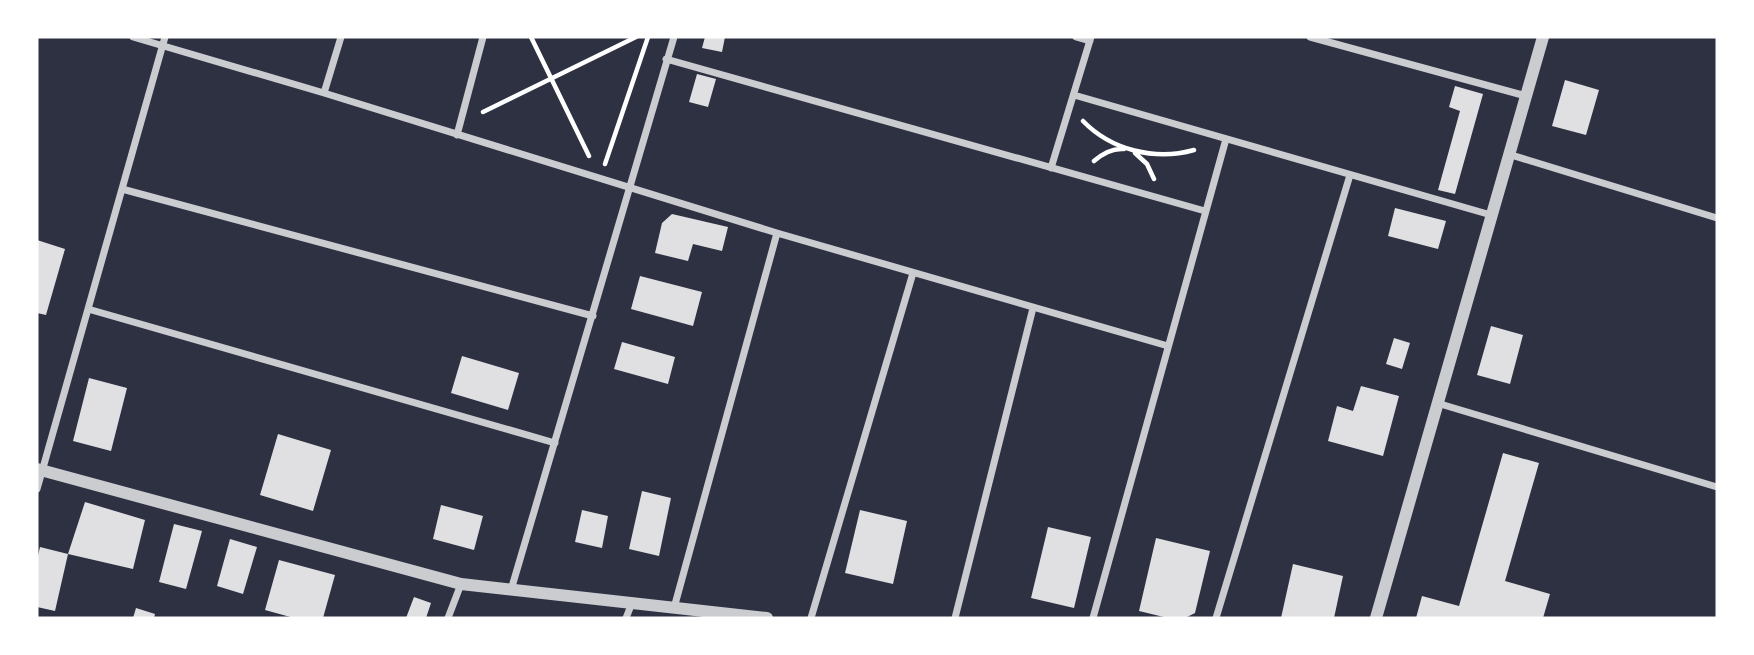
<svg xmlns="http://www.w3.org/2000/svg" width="1754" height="655" viewBox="0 0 1754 655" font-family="'IBM Plex Sans',sans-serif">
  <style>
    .building { fill: #e0e0e3 }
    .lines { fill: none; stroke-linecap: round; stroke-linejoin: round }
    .path { stroke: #fff; stroke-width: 4.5 }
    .minor { stroke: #caccd0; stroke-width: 7 }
    .tertiary { stroke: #caccd0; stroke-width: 12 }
  </style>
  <rect width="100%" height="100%" fill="#2d3142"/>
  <path class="building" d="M 705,37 L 725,37 L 722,52 L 702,48 Z
    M 697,74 L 716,79 L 708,107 L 689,102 Z
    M 1565,80 L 1599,90 L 1586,135 L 1552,126 Z
    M 1455,86 L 1483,94 L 1455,194 L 1438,190 L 1460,111 L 1449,107 Z
    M 1395,208 L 1446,221 L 1438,249 L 1388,236 Z
    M 672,214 L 728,227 L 722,251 L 693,244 L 688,261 L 655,253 L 662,223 Z
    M 37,240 L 65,249 L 46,315 L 37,313 Z
    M 640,276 L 702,292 L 693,326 L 631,309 Z
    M 1491,326 L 1523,335 L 1510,384 L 1477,375 Z
    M 1394,338 L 1410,343 L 1402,369 L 1386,364 Z
    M 622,342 L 675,357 L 668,384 L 614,369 Z
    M 462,356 L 519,373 L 508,410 L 451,393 Z
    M 89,378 L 127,388 L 111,451 L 73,441 Z
    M 1361,386 L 1399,396 L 1383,456 L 1328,441 L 1337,406 L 1353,411 Z
    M 278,434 L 331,450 L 313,511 L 260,495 Z
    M 1503,453 L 1539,463 L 1505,581 L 1550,594 L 1543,618 L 1416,618 L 1422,596 L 1459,606 Z
    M 642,491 L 671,498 L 659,556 L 629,549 Z
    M 85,502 L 145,520 L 133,569 L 68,554 L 55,611 L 37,607 L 37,560 L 40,547 L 68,554 Z
    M 441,505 L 483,516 L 474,550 L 433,539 Z
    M 582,510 L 608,516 L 602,548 L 575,542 Z
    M 860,510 L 907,521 L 893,584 L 845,573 Z
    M 174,524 L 202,531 L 186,589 L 159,582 Z
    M 1048,527 L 1091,537 L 1074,608 L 1031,598 Z
    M 1156,538 L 1210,551 L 1195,613 L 1185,618 L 1168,618 L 1139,611 Z
    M 230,539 L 257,547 L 243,594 L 217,586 Z
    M 279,560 L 335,575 L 323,618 L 294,618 L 265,610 Z
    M 1293,564 L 1343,576 L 1334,618 L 1281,618 Z
    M 414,597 L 431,603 L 426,618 L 406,618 Z
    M 136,608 L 155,614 L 154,618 L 133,618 Z"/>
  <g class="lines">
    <path class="path" d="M 531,37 L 589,156
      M 483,112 L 636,37
      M 1083,121 C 1111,150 1155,161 1194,150
      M 1135,153 L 1147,164 L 1154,179
      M 1094,161 C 1103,153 1112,148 1124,149
      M 605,164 L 648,37"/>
    <path class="minor" d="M 133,37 L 324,93 L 777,233 L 1168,346
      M 1076,37 L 1090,41
      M 1310,37 L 1526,96
      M 666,59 L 1205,211
      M 324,93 L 341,37
      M 1074,95 L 1491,215
      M 457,135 L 483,37
      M 1508,154 L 1717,218
      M 1051,168 L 1091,37
      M 122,189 L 593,316
      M 88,309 L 555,443
      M 1437,403 L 1717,487
      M 37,489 L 165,37
      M 511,590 L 674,37
      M 674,608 L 777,233
      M 448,618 L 461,584
      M 626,618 L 632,603
      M 811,618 L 913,273
      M 955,618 L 1033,308
      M 1093,618 L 1226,139
      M 1216,618 L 1350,175"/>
    <path class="tertiary" d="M 37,469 L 461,584 L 767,618
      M 1376,618 L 1543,37"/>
  </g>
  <rect width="1754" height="655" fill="none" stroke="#ffffff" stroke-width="77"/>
</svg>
